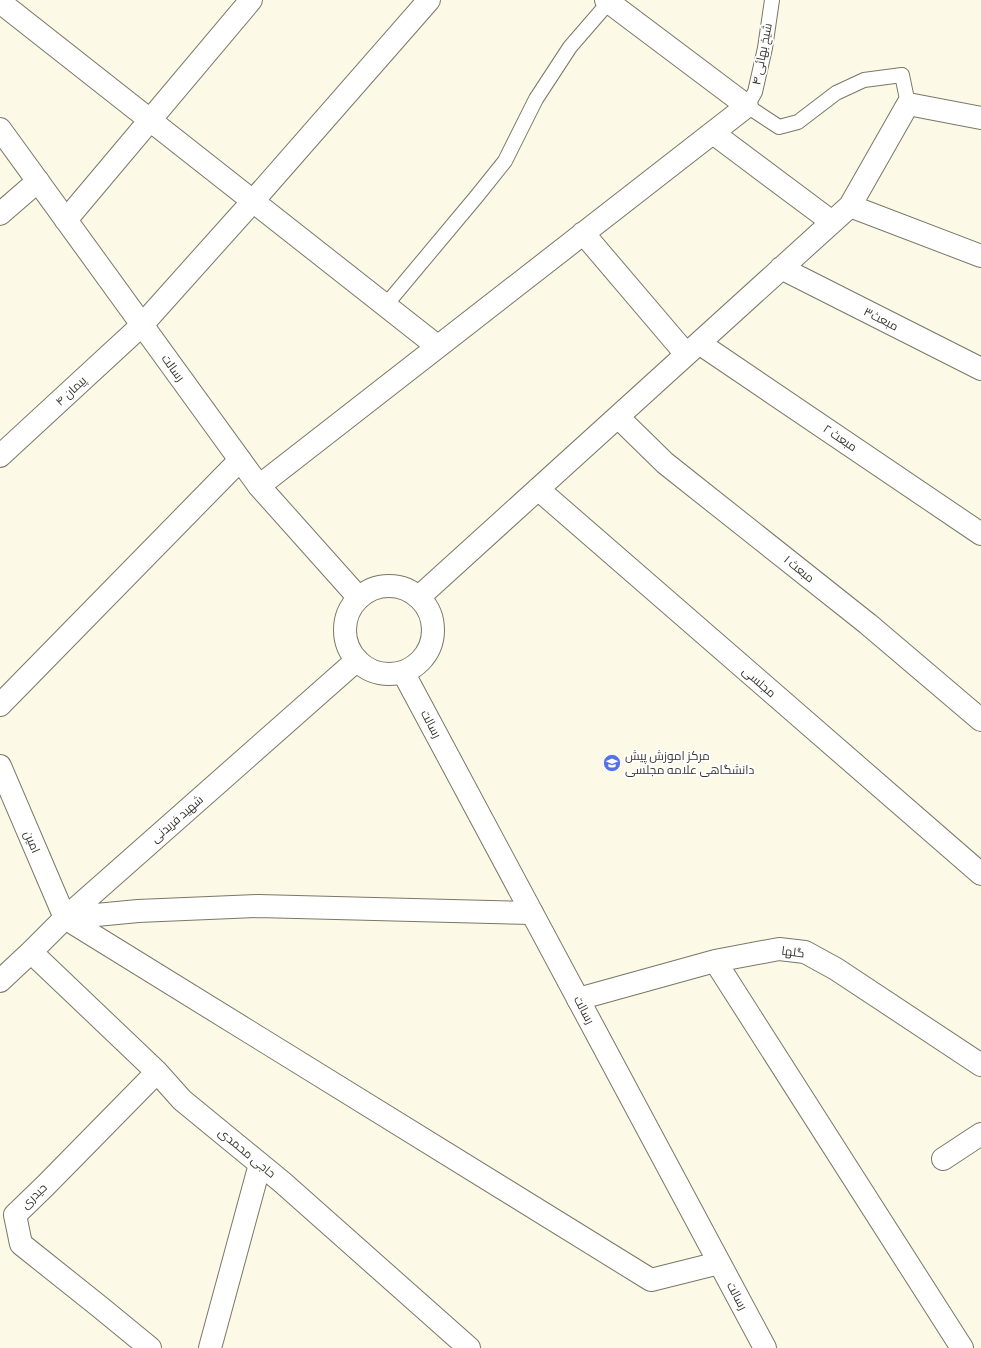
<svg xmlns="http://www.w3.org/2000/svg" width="981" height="1348" viewBox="0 0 981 1348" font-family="'PT Sans Narrow',Cairo,sans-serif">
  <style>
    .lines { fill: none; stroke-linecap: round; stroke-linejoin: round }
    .lane-casing { stroke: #7b7767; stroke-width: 16 }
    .street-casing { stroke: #7b7767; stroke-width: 24 }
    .secondary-casing { stroke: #7b7767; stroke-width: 24 }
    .lane { stroke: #fff; stroke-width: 14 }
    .street { stroke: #fff; stroke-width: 22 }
    .secondary { stroke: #fff; stroke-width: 22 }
    .labels { text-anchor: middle; stroke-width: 3.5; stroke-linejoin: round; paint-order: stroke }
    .street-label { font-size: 12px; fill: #37352e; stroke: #fff }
    .poi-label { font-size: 12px; fill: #37352e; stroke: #fff; text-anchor: start }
  </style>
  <rect width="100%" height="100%" fill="#fdf9e7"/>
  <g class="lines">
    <defs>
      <path id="lane" d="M 772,0 L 765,48 L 755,92 L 747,106 L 779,127 L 798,122 L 836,93 L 864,80 L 902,75 L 908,104
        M 385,306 L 477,196 L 505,161 L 536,99 L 570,47 L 609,2"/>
      <path id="street" d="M 0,2 L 437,346
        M 713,133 L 832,222
        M 850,206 L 981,256
        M 0,214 L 38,181
        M 66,220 L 251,0
        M 583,233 L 686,354
        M 781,268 L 981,369
        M 699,343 L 981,534
        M 618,417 L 665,463 L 868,624 L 981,720
        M 0,456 L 142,325 L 253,201 L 429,0
        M 259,486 L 747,106 L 606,0
        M 538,489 L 981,874
        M 419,597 L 850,206 L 908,104 L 981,118
        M 0,705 L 240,460
        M 0,766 L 65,918
        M 65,918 L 651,1280 L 719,1263
        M 65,918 L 138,911 L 258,906 L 532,913
        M 31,952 L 157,1072 L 182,1100 L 282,1182 L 469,1348
        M 715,961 L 962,1348
        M 0,981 L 31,952 L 65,918 L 357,660
        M 578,999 L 715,961 L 779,949 L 805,952 L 836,969 L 981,1065
        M 943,1159 L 981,1134
        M 150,1348 L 100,1307 L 21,1244 L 15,1215 L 45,1186 L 157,1072
        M 210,1348 L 260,1164"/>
      <path id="secondary" d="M 0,129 L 259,486 L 359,598
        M345 630a44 44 0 1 1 88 0a44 44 0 1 1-88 0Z
        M 403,672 L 765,1348"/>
    </defs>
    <use href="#lane" class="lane-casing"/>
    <use href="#street" class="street-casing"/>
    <use href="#secondary" class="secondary-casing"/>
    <use href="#lane" class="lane"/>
    <use href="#street" class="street"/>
    <use href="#secondary" class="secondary"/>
  </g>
  <defs>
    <symbol id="university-disc" viewBox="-11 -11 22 22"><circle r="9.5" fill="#5571e7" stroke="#fff"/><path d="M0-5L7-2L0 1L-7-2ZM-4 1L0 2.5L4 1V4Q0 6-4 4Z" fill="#fff"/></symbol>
  </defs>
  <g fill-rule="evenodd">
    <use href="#university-disc" x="602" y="753" width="20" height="20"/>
  </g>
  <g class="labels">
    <g class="street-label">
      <text transform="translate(762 54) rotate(-79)" y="4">شیخ بهائی ۴</text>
      <text transform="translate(881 319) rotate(27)" y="4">مبعث۳</text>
      <text transform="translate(173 368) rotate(54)" y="4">رسالت</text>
      <text transform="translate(71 391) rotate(-43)" y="4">پیمان ۴</text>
      <text transform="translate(840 438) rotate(34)" y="4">مبعث ۲</text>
      <text transform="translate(799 569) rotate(39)" y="4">مبعث ۱</text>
      <text transform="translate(759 682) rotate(41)" y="4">مجلسی</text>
      <text transform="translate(431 724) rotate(62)" y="4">رسالت</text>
      <text transform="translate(177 819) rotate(-41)" y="4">شهید فریدنی</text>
      <text transform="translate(32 842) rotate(67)" y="4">امین</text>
      <text transform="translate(793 952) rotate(7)" y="4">گلها</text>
      <text transform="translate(584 1010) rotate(62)" y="4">رسالت</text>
      <text transform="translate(247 1153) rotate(40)" y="4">حاجی محمدی</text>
      <text transform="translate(34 1196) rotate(-44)" y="4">حیدری</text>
      <text transform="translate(737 1296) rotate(62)" y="4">رسالت</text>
    </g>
    <g class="poi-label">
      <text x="625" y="760">مرکز اموزش پیش<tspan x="625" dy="14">دانشگاهی علامه مجلسی</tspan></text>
    </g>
  </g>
</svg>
